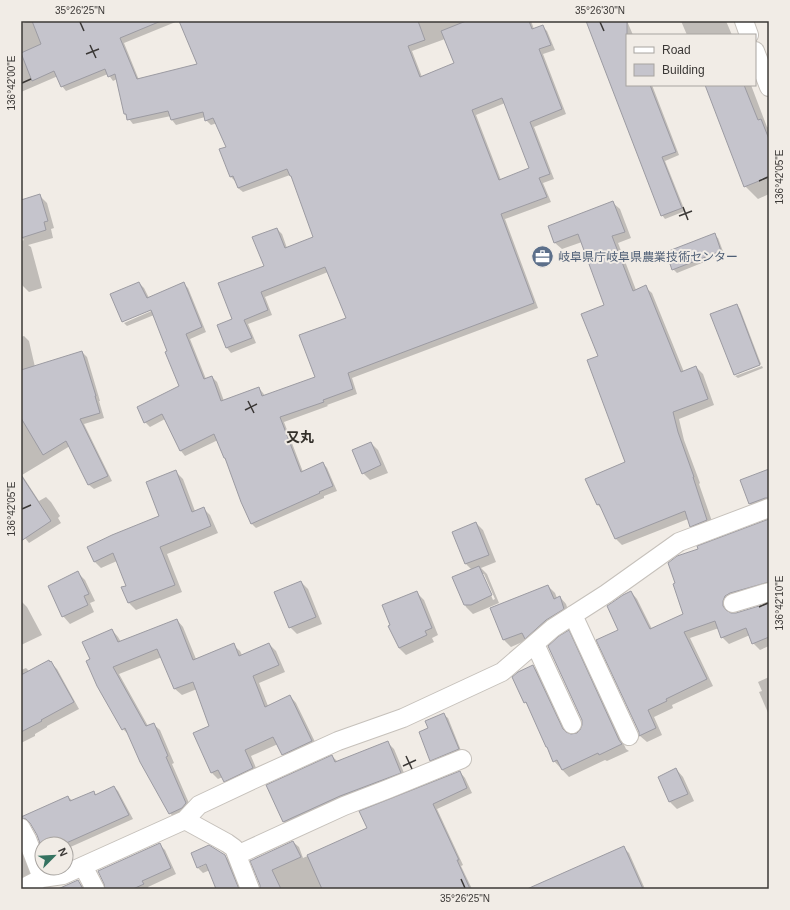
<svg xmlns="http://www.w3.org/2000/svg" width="790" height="910" viewBox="0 0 790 910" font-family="Arial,'Noto Sans JP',sans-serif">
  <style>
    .shadow { fill: #0003; fill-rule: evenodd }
    .building { fill: #c5c4cc; stroke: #9c9ba2; fill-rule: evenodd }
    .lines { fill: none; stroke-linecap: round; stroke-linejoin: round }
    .minor-casing { stroke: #c6c1bb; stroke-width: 20 }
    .minor { stroke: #fff; stroke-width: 18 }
    .ticks { fill: none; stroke: #3b3836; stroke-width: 1.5 }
    .labels { text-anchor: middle; stroke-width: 4; stroke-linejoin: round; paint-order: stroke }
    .service-label { font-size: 12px; fill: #4e5e75; stroke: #f1ece6; text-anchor: start }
    .quarter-label { font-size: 14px; font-weight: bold; fill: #34302b; stroke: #f1ece6 }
    .neatline { fill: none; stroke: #3b3836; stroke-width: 1.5 }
    .ticks-label { font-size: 10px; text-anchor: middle; fill: #3b3836 }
  </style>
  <rect width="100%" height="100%" fill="#f1ece6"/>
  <path class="shadow" d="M 28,21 L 178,21 L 124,43 L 139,80 L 198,65 L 180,21 L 531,21 L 534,29 L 542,26 L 547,31 L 555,50 L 543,54 L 566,114 L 534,127 L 554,179 L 543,183 L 551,202 L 505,219 L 538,308 L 352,378 L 357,394 L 327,405 L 328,406 L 284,422 L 303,472 L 323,463 L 327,468 L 337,491 L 324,496 L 324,498 L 256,528 L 251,523 L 226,460 L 224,457 L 218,440 L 185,456 L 181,451 L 165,419 L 150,427 L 145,422 L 180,387 L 168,351 L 154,315 L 127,326 L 124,323 L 156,309 L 155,307 L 124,320 L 124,322 L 123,322 L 139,283 L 144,288 L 149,298 L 183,283 L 188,288 L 206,332 L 190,339 L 206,379 L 212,377 L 217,382 L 224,401 L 259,388 L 263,393 L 265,396 L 316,378 L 347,319 L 328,272 L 265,297 L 272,315 L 248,324 L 256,343 L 231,353 L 227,348 L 218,326 L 233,320 L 265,267 L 277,229 L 282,234 L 287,248 L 315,237 L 292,177 L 290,175 L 243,192 L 238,188 L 236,182 L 231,177 L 227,147 L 217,123 L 211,125 L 206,120 L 205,117 L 176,125 L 172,120 L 171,116 L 133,124 L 125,114 L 117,79 L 113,81 L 108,74 L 66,91 L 62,86 L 58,76 L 21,92 L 21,24 ZM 445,39 L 455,64 L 422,77 L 412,51 ZM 505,103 L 530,169 L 501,180 L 476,115 Z
    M 587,21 L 627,21 L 633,35 L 627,35 L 627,85 L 652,85 L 679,155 L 665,161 L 685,211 L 665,219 L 662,215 Z
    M 681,21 L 726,21 L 732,35 L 687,35 Z
    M 706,85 L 751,85 L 767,127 L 769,128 L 769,194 L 758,199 L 745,186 Z
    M 40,196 L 47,203 L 54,228 L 51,229 L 53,238 L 28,245 L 31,247 L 42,288 L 29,292 L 22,285 L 21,286 L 21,241 L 24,240 L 21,237 L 21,201 Z
    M 613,203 L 620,209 L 631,238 L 618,243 L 636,290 L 645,287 L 652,293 L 684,372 L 696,367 L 703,374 L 714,405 L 679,419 L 684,440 L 700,483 L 699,484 L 714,527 L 698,533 L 691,526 L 688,519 L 622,545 L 615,538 L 603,510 L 598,505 L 587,479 L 626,462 L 599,356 L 605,306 L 582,242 L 562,249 L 555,243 L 549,227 Z
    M 714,235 L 718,238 L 724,254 L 677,273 L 673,269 Z
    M 737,305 L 740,309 L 761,364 L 735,374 L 735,375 L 711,315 Z
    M 24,336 L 29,341 L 35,367 L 82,352 L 87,357 L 100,401 L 99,401 L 104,418 L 84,424 L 112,481 L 94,489 L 89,485 L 70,446 L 22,475 L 39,501 L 46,497 L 51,502 L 60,516 L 58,518 L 61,523 L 29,543 L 21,533 L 21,337 Z
    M 762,366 L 763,368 L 738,378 L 735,376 Z
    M 371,443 L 378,450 L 388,473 L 370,480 L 363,473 Z
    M 769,470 L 769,506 L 757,510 L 750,504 L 741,481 Z
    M 176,472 L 183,479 L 195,511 L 203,508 L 210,515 L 218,533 L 167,554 L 182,592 L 136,610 L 129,603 L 123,588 L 128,586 L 117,561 L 101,568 L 94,561 L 161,517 Z
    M 769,520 L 769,590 L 729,607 L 729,614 L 736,614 L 769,604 L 769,646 L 760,650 L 753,643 L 750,635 L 729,644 L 722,637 L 719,628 L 690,638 L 713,686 L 672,705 L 673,708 L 654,717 L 662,735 L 647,742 L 640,736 L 620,631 L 631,592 L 637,599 L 652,629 L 684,614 L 676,583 L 700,550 Z
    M 476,523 L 483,530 L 496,562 L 481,568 L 487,574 L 499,603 L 473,614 L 466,607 L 453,578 L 472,570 L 466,564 L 453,532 ZM 482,574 L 484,574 L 495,599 L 493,600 Z
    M 78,573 L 85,580 L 95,601 L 90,603 L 94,612 L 70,624 L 63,616 Z
    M 301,582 L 308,589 L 322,624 L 297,634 L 290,627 Z
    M 548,586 L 555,593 L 557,598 L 560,597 L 566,604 L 570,616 L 527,640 L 511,647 L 504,640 L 492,608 Z
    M 417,593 L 424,600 L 438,635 L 432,638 L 434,642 L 406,655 L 399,648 Z
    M 21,601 L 27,607 L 42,635 L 21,645 Z
    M 177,620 L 183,627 L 196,659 L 233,645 L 240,651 L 242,655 L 269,644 L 276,651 L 285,672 L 259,683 L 268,706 L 290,696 L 296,703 L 318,748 L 289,761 L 283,754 L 278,744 L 251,756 L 259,775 L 231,788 L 225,781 L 223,777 L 218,779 L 212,773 L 210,726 L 197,689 L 182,695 L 175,689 L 162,657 L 119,674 L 148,726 L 153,724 L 160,730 L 174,763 L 172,764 L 192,810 L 176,820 L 170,813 L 130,736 L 123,729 L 91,660 L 112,630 L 118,637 L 121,642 Z
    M 568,632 L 575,639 L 626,749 L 629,751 L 607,761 L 605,760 L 569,777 L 554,761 L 549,749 L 547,747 L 529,706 L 525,702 L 533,666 L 540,674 L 568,735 L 577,734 L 583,725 Z
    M 51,663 L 57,669 L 79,709 L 47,726 L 47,727 L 35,734 L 35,736 L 21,743 L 21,670 L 26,668 L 30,672 Z
    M 769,677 L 769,715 L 759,692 L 762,691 L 758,682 Z
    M 444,715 L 448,718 L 462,753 L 435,763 L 431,760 L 430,728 Z
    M 387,742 L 394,749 L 407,780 L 291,829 L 284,822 L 268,786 L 332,756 L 338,762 Z
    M 676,769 L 683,777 L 694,801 L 677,809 L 670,802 L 659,778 Z
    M 460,772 L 465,778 L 472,793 L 437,809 L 463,865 L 461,866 L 472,889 L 261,889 L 261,885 L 251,861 L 293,842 L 299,847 L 303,858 L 368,829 Z
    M 114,787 L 118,791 L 133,819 L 66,849 L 66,844 L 42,844 L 42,846 L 38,835 L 31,823 L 27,821 L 21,822 L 21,818 L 68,797 L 73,801 L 93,792 L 97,795 Z
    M 159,844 L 165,850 L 176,874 L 148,887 L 149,889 L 106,889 Z
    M 21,846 L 34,879 L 21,887 Z
    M 623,847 L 629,853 L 645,889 L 530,889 Z
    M 225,856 L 230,861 L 241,889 L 217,889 L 210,870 L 203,873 L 198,868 Z
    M 78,881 L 85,889 L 57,889 L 67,886 Z"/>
  <path class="building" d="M 32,21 L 161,21 L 120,38 L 137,79 L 197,64 L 179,21 L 418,21 L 425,40 L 408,46 L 420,77 L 454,63 L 441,31 L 466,21 L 529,21 L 532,29 L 543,25 L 551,45 L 539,49 L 562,109 L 530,122 L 550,174 L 539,178 L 547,197 L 501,214 L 534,303 L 348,373 L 353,389 L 323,400 L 324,402 L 280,417 L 301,472 L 323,462 L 333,486 L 319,492 L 320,493 L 251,524 L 241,502 L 225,458 L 224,458 L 214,434 L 180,451 L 162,414 L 144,423 L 137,407 L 179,386 L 165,352 L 167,351 L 151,310 L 122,322 L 110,294 L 139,282 L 147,298 L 184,282 L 202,327 L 186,334 L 204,379 L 212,376 L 221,401 L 259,387 L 262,396 L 315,377 L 299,335 L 346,318 L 325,267 L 261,292 L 268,310 L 244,320 L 252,338 L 226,348 L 217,325 L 232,319 L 218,283 L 264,266 L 252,237 L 277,228 L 285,248 L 313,237 L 291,176 L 290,176 L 287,169 L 238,188 L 233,176 L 230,177 L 219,149 L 226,147 L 213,118 L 205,121 L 203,112 L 171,120 L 168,111 L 127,120 L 126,114 L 124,114 L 115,74 L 108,77 L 105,69 L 61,87 L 54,71 L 32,81 L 21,53 L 41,44 ZM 502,98 L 529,168 L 499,180 L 472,110 Z
    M 586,21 L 627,21 L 627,85 L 650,85 L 676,152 L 662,157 L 682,208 L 661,216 Z
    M 705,85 L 744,85 L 758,120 L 761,119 L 769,139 L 769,177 L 744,187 Z
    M 40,194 L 48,221 L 44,222 L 46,230 L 21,238 L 21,200 Z
    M 613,201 L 625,232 L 612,236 L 633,291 L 646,285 L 681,372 L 696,366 L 708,399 L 673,412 L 678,432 L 694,477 L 693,477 L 707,520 L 690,527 L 685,511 L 615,539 L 600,506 L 599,504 L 597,505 L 585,479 L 625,462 L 587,360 L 598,356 L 581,314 L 604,305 L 578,234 L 554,243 L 548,226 Z
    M 715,233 L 721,251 L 672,270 L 666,252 Z
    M 737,304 L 760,365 L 734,375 L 710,314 Z
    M 82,351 L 96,396 L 95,396 L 100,413 L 80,419 L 108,476 L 88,485 L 66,441 L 43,455 L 21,418 L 21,370 Z
    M 371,442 L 381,465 L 362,474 L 352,450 Z
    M 769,469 L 769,498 L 765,498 L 749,504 L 740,480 Z
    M 176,470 L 192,512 L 204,507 L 211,526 L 160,547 L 175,585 L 128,603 L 121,587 L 126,586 L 113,553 L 94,562 L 87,547 L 112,535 L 159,516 L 146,482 Z
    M 21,475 L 51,521 L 21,541 Z
    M 769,519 L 769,582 L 730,593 L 725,596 L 723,601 L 723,606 L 726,610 L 731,613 L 736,613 L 769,603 L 769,637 L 752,644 L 746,628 L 721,638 L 715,621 L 684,632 L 707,679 L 666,699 L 667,701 L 648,710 L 656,728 L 639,736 L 639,732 L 596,640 L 618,630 L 607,606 L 623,595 L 631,591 L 650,629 L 683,614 L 673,584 L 675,583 L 668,563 L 677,556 L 698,549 L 697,546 Z
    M 476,522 L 489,555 L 465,564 L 452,532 Z
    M 479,566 L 492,595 L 471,605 L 464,605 L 452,577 Z
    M 78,571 L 89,594 L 84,596 L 88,605 L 62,617 L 48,586 Z
    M 301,581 L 316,617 L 289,628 L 274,592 Z
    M 548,585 L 554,599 L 560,596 L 564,609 L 546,620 L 525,639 L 522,633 L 503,640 L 490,608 Z
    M 417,591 L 432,628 L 425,631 L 427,635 L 399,648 L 388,626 L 390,625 L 382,605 Z
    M 177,619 L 193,660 L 234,643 L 239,656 L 269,643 L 279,665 L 253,676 L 265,707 L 290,695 L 312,741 L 282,755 L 273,737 L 245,750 L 253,768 L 224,782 L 218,770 L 211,773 L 193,733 L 209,726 L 193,682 L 174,689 L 157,649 L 113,667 L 146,726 L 154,723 L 168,756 L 166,757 L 186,803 L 182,808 L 169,814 L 140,762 L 125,728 L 122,730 L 97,686 L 86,661 L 90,659 L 82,642 L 112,629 L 118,642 Z
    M 569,630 L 619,740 L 622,744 L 599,755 L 598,753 L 562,770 L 557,760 L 553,762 L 547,747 L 546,747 L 526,702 L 524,703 L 512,677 L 518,672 L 533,665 L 563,729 L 566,732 L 571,734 L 577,733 L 580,730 L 582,725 L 582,720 L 548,646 L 559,636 Z
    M 49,660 L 50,662 L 51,661 L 74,702 L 41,720 L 42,721 L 21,732 L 21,675 Z
    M 444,713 L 459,749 L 430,761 L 419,732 L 428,728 L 425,721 Z
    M 388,741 L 401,773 L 340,796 L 283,822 L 266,785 L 332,755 L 335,762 Z
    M 676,768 L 688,794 L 669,802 L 658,777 Z
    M 460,771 L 467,788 L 433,804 L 459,860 L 457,860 L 470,889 L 322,889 L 307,855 L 367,828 L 359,811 Z
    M 114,786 L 129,815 L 64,844 L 42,844 L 42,849 L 37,835 L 30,823 L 26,819 L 21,818 L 21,817 L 68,796 L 70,801 L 94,791 L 95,795 Z
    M 293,841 L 301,857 L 272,870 L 281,889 L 260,889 L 260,885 L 250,861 Z
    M 160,843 L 171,868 L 142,881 L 144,884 L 133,889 L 105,889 L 104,884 L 98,871 Z
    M 209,845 L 225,855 L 239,889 L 216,889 L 206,864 L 197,868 L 191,853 Z
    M 624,846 L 643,889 L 527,889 Z
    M 78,880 L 83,889 L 58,889 Z"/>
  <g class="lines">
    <defs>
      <path id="minor" d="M 744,21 L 749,35
        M 755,51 L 769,87
        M 733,603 L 769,592
        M 573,615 L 629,736
        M 535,644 L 572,724
        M 185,820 L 227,843 L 234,848 L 250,889
        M 21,828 L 27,839 L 42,878
        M 237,855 L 344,806 L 388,789 L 462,759
        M 83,866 L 95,889
        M 21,889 L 42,878 L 63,875 L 185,820 L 199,805 L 252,780 L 338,741 L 403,718 L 502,672 L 553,628 L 606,594 L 679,542 L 769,508"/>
    </defs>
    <use href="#minor" class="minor-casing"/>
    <use href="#minor" class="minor"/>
  </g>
  <path class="ticks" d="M 80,22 L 84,31M 600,22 L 604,31M 90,45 L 96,58M 86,54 L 99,49M 22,83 L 31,79M 759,181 L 768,177M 683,207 L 688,220M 679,216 L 692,211M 248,401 L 254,413M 245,410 L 257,404M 22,509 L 31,505M 759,607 L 768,603M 406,756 L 412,769M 403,766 L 416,760M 461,879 L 465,888"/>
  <defs>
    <symbol id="office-disc" viewBox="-11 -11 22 22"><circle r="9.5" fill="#5c6f8a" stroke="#f1ece6"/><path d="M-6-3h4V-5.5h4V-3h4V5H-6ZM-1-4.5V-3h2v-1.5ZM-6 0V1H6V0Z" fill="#fff"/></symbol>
  </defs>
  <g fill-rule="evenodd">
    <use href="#office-disc" x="530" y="244" width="25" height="25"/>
  </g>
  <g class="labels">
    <g class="service-label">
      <text x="558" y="261">岐阜県庁岐阜県農業技術センター</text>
    </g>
    <g class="quarter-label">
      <text x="300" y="442">又丸</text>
    </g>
  </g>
  <rect width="790" height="910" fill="none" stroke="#f1ece6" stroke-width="44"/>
  <rect x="626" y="34" width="130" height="52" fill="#f1ece6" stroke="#a8a4a0"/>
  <rect x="634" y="47" width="20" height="6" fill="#ffffff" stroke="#a8a4a0"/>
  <text x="662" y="54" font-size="12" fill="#3b3836">Road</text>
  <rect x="634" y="64" width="20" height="12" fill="#c5c4cc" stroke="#a8a4a0"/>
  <text x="662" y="74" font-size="12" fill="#3b3836">Building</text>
  <g transform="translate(54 856) rotate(66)"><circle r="19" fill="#f1ece6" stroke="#a8a4a0"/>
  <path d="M0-3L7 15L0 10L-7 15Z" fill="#357361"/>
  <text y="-6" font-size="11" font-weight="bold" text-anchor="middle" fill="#3b3836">N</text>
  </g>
  <rect x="22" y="22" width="746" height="866" class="neatline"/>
  <g class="ticks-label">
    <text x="80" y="14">35°26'25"N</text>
    <text x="600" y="14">35°26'30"N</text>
    <text transform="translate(11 83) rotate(-90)" y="4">136°42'00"E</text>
    <text transform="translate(779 177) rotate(-90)" y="4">136°42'05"E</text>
    <text transform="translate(11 509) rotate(-90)" y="4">136°42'05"E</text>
    <text transform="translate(779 603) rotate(-90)" y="4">136°42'10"E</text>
    <text x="465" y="902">35°26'25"N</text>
  </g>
</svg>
